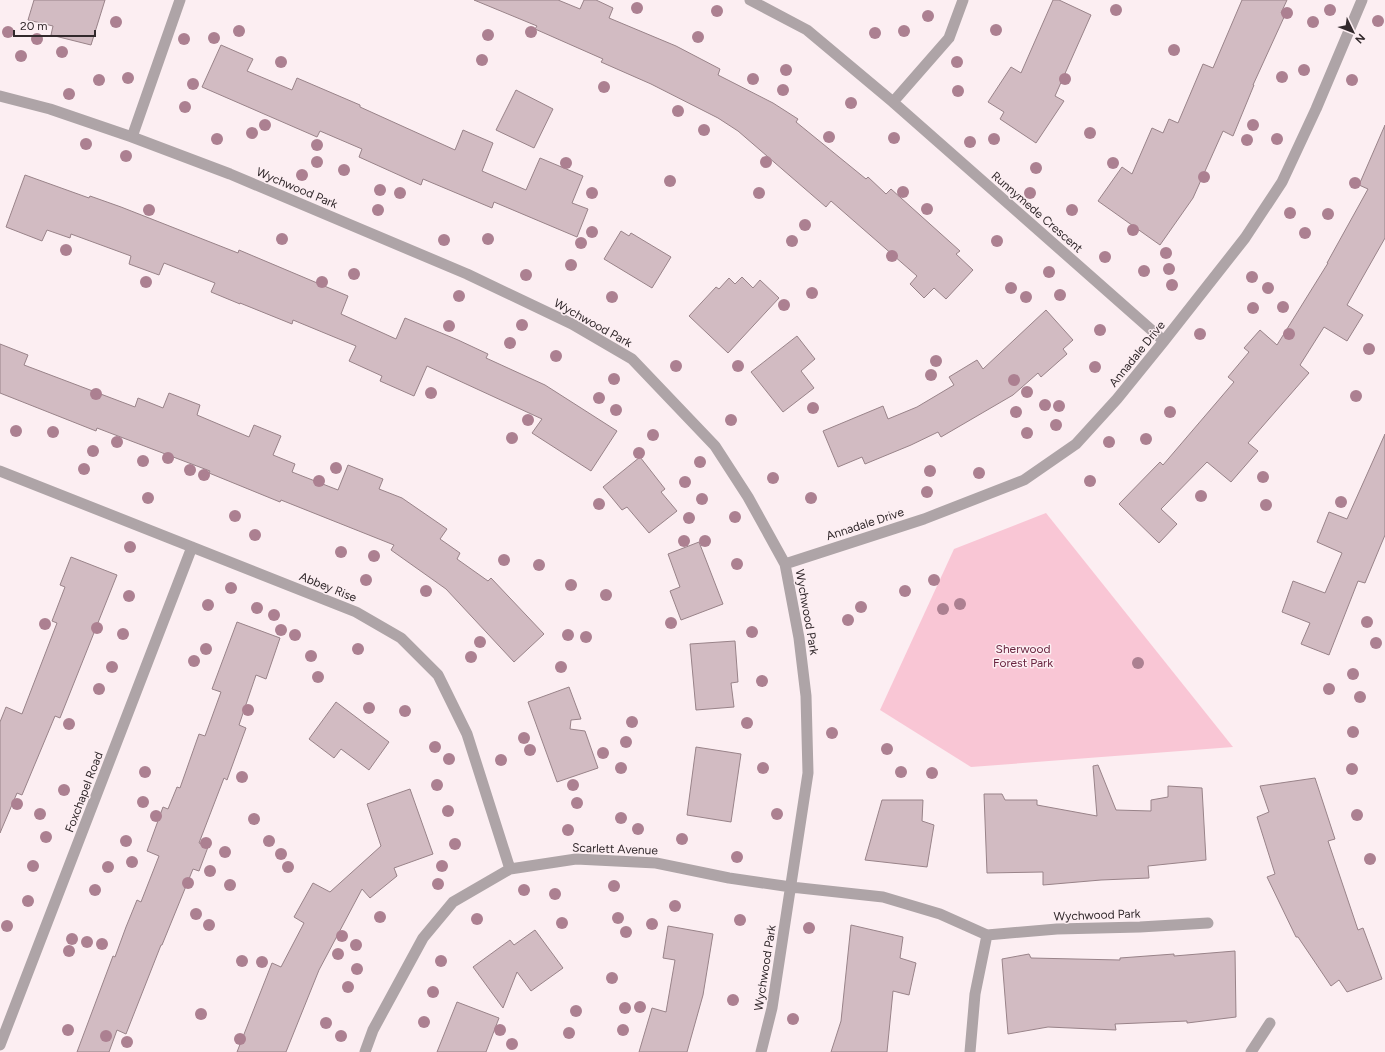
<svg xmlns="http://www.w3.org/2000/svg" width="1385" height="1052" viewBox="0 0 1385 1052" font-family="Figtree,sans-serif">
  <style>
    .green { fill: #f9c6d5 }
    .building { fill: #d2bbc2; stroke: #998389 }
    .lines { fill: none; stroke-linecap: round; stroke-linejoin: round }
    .minor { stroke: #aea4a7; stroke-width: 11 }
    .tree { fill: #ac8091 }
    .labels { text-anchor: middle; stroke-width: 3; stroke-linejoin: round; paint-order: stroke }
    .street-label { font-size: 12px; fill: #32292c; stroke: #fceef2 }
    .park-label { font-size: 12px; fill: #6a2641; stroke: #fceef2 }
  </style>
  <rect width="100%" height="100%" fill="#fceef2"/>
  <path class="green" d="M 1046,513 L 1233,747 L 971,767 L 880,710 L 954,549 Z"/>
  <path class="building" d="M 34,0 L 105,0 L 91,45 L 51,35 L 53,26 L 28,20 Z
    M 474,0 L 558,0 L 580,9 L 584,0 L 596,0 L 613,8 L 609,18 L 676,46 L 720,69 L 718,75 L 773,103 L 798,119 L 796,122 L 866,179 L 868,177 L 886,194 L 891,189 L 960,251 L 956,254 L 973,270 L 946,299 L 934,288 L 924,298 L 910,284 L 917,276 L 831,201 L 826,207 L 738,131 L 718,118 L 651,84 L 601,62 L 603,59 L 535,29 L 537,26 Z
    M 1053,0 L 1059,0 L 1091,15 L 1055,96 L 1064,101 L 1036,143 L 1000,119 L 1004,112 L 988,102 L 1011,67 L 1021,73 Z
    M 1242,0 L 1287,0 L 1281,13 L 1285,15 L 1253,85 L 1254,85 L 1233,136 L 1223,131 L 1193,198 L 1160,245 L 1098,201 L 1122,167 L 1132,174 L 1152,128 L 1163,133 L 1169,119 L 1178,123 L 1203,64 L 1213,68 Z
    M 221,45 L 253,59 L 247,71 L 292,90 L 297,78 L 360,105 L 360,107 L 455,150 L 463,130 L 493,143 L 482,171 L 526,190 L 540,158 L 583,176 L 572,203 L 588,209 L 577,237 L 494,202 L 492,208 L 423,179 L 421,185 L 359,157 L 362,149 L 320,131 L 317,137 L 202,87 Z
    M 516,90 L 553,109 L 534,148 L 496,130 Z
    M 1385,125 L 1385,238 L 1347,305 L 1363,315 L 1347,341 L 1324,327 L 1300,365 L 1309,373 L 1248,443 L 1258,451 L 1231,482 L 1207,462 L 1161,509 L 1177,524 L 1159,543 L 1119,504 L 1160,462 L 1163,465 L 1234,382 L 1228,377 L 1249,352 L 1244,348 L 1260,330 L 1277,345 L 1328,263 L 1327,263 L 1368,189 L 1359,185 Z
    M 25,175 L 89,198 L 90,196 L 121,207 L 238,253 L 239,250 L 348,296 L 341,314 L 396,339 L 405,318 L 458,340 L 488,354 L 486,358 L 545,385 L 617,431 L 591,471 L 532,433 L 542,419 L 427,366 L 414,396 L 380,381 L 382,376 L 349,361 L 356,346 L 293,320 L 292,324 L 240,303 L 240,304 L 211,292 L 215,283 L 164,263 L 159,275 L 129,264 L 131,256 L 71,234 L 70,238 L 47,230 L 42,241 L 6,227 Z
    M 621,231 L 629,236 L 631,233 L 671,257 L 652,288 L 604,259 Z
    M 742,277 L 753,288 L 760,280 L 779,298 L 728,353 L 689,316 L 716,287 L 719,289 L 729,278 L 735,284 Z
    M 1046,310 L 1073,340 L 1063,349 L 1067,354 L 1041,377 L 1038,373 L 1013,395 L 941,437 L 938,432 L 911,445 L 865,464 L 862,457 L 838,467 L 823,431 L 883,406 L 888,419 L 917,407 L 954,385 L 949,377 L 977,360 L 983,369 Z
    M 797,336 L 815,359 L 801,371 L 814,388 L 783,412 L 751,372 Z
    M 0,344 L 28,355 L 24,365 L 135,407 L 138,398 L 163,408 L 169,393 L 200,405 L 197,415 L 249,437 L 254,425 L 281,436 L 273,455 L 295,464 L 292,472 L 338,490 L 348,465 L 383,479 L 379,489 L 402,498 L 447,529 L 440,539 L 460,553 L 457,559 L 488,581 L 491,578 L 544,634 L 514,662 L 446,589 L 391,550 L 394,545 L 281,500 L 280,502 L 209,473 L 210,471 L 97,428 L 96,431 L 0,393 Z
    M 1385,434 L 1385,535 L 1365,583 L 1358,581 L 1329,655 L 1301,644 L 1310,623 L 1282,612 L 1293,581 L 1325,593 L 1342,553 L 1317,542 L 1329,512 L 1347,519 Z
    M 640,457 L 665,489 L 661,492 L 677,511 L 649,533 L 627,507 L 622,510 L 603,487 Z
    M 699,542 L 723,604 L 681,620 L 670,591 L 680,587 L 668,554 Z
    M 71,557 L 117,575 L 60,718 L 55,716 L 22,795 L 17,793 L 0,833 L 0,722 L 6,707 L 22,714 L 57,623 L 52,621 L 65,587 L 60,585 Z
    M 237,622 L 280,638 L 266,679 L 256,675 L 239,725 L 246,728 L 227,780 L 224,778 L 199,843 L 208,847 L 199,871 L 193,869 L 162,945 L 161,945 L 126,1034 L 117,1030 L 109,1052 L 77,1052 L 113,956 L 115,957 L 126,927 L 137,900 L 141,902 L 159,856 L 147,851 L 163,807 L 168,809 L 177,787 L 180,788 L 199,734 L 205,736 L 221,692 L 212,689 Z
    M 735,641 L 738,682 L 731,683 L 734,707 L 696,710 L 690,644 Z
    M 569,687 L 581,719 L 571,720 L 570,729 L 585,731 L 598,768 L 557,782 L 528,702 Z
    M 336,702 L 389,742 L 369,770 L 341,749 L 334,758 L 309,739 Z
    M 696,747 L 741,754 L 731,822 L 687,815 Z
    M 1098,765 L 1116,810 L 1151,811 L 1151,800 L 1168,797 L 1168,786 L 1202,788 L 1206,860 L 1148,866 L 1149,878 L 1101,880 L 1043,885 L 1043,872 L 987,873 L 984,794 L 1002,794 L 1005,800 L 1037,800 L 1037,805 L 1097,816 L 1093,766 Z
    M 1315,778 L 1335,839 L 1328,841 L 1358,930 L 1363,928 L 1382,979 L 1347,992 L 1339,980 L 1331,986 L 1298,937 L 1296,937 L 1267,877 L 1275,874 L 1257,817 L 1269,812 L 1260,786 Z
    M 410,789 L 433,854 L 394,868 L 397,876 L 370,898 L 362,889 L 319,970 L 286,1052 L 237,1052 L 272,963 L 281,967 L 304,923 L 294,917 L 313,883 L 330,892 L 381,846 L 367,804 Z
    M 882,800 L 923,800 L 922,821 L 934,825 L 927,867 L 865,860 Z
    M 851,925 L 903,937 L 900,958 L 916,963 L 909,995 L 893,991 L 887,1052 L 831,1052 L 841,1021 Z
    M 668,926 L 713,934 L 703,995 L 687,1052 L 639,1052 L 652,1008 L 666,1012 L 675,960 L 663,958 Z
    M 535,930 L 563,968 L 531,991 L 517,972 L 503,1008 L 473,967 L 510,940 L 514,945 Z
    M 1235,951 L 1236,1017 L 1187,1023 L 1187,1021 L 1115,1024 L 1116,1030 L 1048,1027 L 1008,1034 L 1002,959 L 1029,954 L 1031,958 L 1120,960 L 1120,958 L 1174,954 L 1174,956 Z
    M 457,1002 L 499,1018 L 486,1052 L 437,1052 Z"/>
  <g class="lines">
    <path class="minor" d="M 750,0 L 807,30 L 893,102 L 1164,341
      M 0,96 L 50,109 L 132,137 L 230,174 L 467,274 L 572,324 L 632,359 L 715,446 L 748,497 L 785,564 L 799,638 L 806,696 L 808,773 L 772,1008 L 761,1052
      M 893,102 L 949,38 L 963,0
      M 132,137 L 180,0
      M 0,471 L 356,612 L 401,638 L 438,675 L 467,734 L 510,869
      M 785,564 L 924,519 L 1024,480 L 1076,444 L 1117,399 L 1164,341 L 1245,238 L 1282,182 L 1316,109 L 1362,0
      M 987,935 L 1057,929 L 1140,927 L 1208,923
      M 0,1045 L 192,547
      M 365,1052 L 373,1030 L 423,938 L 453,902 L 510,869 L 576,859 L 656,863 L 729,878 L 791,887 L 883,897 L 940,914 L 987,935 L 975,994 L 970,1052
      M 1251,1052 L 1270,1023"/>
  </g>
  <g class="tree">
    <circle cx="637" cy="8" r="6"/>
    <circle cx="1116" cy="10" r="6"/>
    <circle cx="1330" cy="10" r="6"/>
    <circle cx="717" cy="11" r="6"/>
    <circle cx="1287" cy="13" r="6"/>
    <circle cx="928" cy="16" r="6"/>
    <circle cx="1378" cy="21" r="6"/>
    <circle cx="116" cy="22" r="6"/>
    <circle cx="1313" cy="22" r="6"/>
    <circle cx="996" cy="30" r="6"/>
    <circle cx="239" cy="31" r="6"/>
    <circle cx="904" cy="31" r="6"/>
    <circle cx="8" cy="32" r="6"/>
    <circle cx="531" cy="32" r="6"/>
    <circle cx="875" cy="33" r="6"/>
    <circle cx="488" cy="35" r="6"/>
    <circle cx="698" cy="37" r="6"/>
    <circle cx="214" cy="38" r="6"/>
    <circle cx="37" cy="39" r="6"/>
    <circle cx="184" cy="39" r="6"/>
    <circle cx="1174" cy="50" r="6"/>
    <circle cx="62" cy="52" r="6"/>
    <circle cx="21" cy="56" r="6"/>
    <circle cx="482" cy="60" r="6"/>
    <circle cx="281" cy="62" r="6"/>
    <circle cx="957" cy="62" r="6"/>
    <circle cx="786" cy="70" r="6"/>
    <circle cx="1304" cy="70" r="6"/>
    <circle cx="1282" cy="77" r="6"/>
    <circle cx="128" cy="78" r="6"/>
    <circle cx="753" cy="79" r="6"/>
    <circle cx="1065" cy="79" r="6"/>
    <circle cx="99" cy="80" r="6"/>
    <circle cx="1352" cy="80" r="6"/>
    <circle cx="193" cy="84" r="6"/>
    <circle cx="604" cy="87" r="6"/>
    <circle cx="783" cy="90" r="6"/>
    <circle cx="958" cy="91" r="6"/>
    <circle cx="69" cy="94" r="6"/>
    <circle cx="851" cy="103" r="6"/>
    <circle cx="185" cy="107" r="6"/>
    <circle cx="678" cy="111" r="6"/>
    <circle cx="265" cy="125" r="6"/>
    <circle cx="1253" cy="125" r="6"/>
    <circle cx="704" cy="130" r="6"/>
    <circle cx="252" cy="133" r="6"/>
    <circle cx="1090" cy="133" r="6"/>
    <circle cx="829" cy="137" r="6"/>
    <circle cx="894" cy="138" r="6"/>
    <circle cx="217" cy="139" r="6"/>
    <circle cx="994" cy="139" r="6"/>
    <circle cx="1277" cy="139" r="6"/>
    <circle cx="1247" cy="140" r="6"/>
    <circle cx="970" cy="142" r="6"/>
    <circle cx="86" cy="144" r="6"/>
    <circle cx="317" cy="145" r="6"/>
    <circle cx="126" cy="156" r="6"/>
    <circle cx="317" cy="162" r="6"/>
    <circle cx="766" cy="162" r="6"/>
    <circle cx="566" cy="163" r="6"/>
    <circle cx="1113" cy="163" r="6"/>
    <circle cx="1036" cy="168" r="6"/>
    <circle cx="344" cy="170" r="6"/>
    <circle cx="302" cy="175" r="6"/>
    <circle cx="1204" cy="177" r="6"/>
    <circle cx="670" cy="181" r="6"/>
    <circle cx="1355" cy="183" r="6"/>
    <circle cx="380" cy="190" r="6"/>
    <circle cx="903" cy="192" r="6"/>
    <circle cx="400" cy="193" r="6"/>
    <circle cx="592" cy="193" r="6"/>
    <circle cx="759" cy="193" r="6"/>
    <circle cx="1030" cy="193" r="6"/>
    <circle cx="927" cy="209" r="6"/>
    <circle cx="149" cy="210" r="6"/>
    <circle cx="378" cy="210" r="6"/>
    <circle cx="1072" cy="210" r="6"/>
    <circle cx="1290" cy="213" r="6"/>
    <circle cx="1328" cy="214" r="6"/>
    <circle cx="805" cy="225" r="6"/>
    <circle cx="1133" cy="230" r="6"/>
    <circle cx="592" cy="232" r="6"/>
    <circle cx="1305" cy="233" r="6"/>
    <circle cx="282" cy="239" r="6"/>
    <circle cx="488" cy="239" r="6"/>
    <circle cx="444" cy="240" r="6"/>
    <circle cx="792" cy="241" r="6"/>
    <circle cx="997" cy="241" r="6"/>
    <circle cx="581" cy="243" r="6"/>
    <circle cx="66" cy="250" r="6"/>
    <circle cx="1166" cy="253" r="6"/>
    <circle cx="892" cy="256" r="6"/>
    <circle cx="1105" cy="257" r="6"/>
    <circle cx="571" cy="265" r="6"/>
    <circle cx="1169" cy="269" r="6"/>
    <circle cx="1144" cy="271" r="6"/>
    <circle cx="1049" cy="272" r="6"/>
    <circle cx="354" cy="274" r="6"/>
    <circle cx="526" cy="275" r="6"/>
    <circle cx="1252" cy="277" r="6"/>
    <circle cx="146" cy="282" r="6"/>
    <circle cx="322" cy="282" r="6"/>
    <circle cx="1172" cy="285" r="6"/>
    <circle cx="1011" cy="288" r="6"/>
    <circle cx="1268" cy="288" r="6"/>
    <circle cx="812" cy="293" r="6"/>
    <circle cx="1060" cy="295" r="6"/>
    <circle cx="459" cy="296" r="6"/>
    <circle cx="612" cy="297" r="6"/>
    <circle cx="1026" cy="297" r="6"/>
    <circle cx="784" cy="305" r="6"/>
    <circle cx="1283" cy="307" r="6"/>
    <circle cx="1253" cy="308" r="6"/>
    <circle cx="522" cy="325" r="6"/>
    <circle cx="449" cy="326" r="6"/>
    <circle cx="1100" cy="330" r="6"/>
    <circle cx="1200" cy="334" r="6"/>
    <circle cx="1289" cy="334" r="6"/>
    <circle cx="510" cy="343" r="6"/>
    <circle cx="1369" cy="349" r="6"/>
    <circle cx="556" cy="356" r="6"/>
    <circle cx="936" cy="361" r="6"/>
    <circle cx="676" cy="366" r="6"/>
    <circle cx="738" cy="366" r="6"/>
    <circle cx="1095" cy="367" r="6"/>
    <circle cx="931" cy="375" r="6"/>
    <circle cx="614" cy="379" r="6"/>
    <circle cx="1014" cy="380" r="6"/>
    <circle cx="1027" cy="392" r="6"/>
    <circle cx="431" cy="393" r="6"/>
    <circle cx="96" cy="394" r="6"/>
    <circle cx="1356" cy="396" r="6"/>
    <circle cx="599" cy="398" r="6"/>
    <circle cx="1045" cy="405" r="6"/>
    <circle cx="1059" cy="406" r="6"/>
    <circle cx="813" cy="408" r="6"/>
    <circle cx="616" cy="410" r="6"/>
    <circle cx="1016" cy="412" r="6"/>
    <circle cx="1170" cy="412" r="6"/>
    <circle cx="528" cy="420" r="6"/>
    <circle cx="731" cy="420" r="6"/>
    <circle cx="1056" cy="425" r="6"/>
    <circle cx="16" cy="431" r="6"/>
    <circle cx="53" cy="432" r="6"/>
    <circle cx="1027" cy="433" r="6"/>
    <circle cx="653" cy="435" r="6"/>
    <circle cx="512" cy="438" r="6"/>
    <circle cx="1146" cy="439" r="6"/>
    <circle cx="117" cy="442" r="6"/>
    <circle cx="1109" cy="442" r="6"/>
    <circle cx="93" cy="451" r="6"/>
    <circle cx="639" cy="453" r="6"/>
    <circle cx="168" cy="458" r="6"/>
    <circle cx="143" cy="461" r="6"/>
    <circle cx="700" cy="462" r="6"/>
    <circle cx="336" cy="468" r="6"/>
    <circle cx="84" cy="469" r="6"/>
    <circle cx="190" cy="470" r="6"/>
    <circle cx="930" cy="471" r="6"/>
    <circle cx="979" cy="473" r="6"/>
    <circle cx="204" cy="475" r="6"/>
    <circle cx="1263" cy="477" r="6"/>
    <circle cx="773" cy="478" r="6"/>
    <circle cx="319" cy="481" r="6"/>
    <circle cx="1090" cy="481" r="6"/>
    <circle cx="685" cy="482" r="6"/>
    <circle cx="927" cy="492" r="6"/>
    <circle cx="1201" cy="496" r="6"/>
    <circle cx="148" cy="498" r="6"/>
    <circle cx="811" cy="498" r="6"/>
    <circle cx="702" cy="499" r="6"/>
    <circle cx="1341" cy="502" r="6"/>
    <circle cx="599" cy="504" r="6"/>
    <circle cx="1266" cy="505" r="6"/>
    <circle cx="235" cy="516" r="6"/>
    <circle cx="735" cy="517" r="6"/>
    <circle cx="689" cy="518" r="6"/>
    <circle cx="255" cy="535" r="6"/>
    <circle cx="684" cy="541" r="6"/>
    <circle cx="705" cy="541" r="6"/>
    <circle cx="130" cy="547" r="6"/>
    <circle cx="341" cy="552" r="6"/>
    <circle cx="374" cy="556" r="6"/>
    <circle cx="504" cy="560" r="6"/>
    <circle cx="737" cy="564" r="6"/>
    <circle cx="539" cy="565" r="6"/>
    <circle cx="366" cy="580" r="6"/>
    <circle cx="934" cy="580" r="6"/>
    <circle cx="571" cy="585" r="6"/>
    <circle cx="231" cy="588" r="6"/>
    <circle cx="426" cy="591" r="6"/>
    <circle cx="905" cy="591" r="6"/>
    <circle cx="606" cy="595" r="6"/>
    <circle cx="129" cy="596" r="6"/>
    <circle cx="960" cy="604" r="6"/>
    <circle cx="208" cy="605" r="6"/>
    <circle cx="861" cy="607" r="6"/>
    <circle cx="257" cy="608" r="6"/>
    <circle cx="943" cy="609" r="6"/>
    <circle cx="274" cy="615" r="6"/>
    <circle cx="848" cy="620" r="6"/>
    <circle cx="1367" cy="622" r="6"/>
    <circle cx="671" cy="623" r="6"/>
    <circle cx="45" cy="624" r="6"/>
    <circle cx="97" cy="628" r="6"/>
    <circle cx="281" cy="630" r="6"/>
    <circle cx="752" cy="632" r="6"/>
    <circle cx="123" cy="634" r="6"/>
    <circle cx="295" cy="635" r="6"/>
    <circle cx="568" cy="635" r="6"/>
    <circle cx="586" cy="637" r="6"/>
    <circle cx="480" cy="642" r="6"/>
    <circle cx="1376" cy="643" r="6"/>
    <circle cx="206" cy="649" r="6"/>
    <circle cx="358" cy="649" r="6"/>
    <circle cx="311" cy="656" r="6"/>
    <circle cx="471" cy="657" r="6"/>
    <circle cx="194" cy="661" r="6"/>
    <circle cx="1138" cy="663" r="6"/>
    <circle cx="112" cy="667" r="6"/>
    <circle cx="561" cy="667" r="6"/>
    <circle cx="1353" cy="674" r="6"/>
    <circle cx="318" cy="677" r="6"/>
    <circle cx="762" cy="681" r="6"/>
    <circle cx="99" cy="689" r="6"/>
    <circle cx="1329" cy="689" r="6"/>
    <circle cx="1360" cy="697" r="6"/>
    <circle cx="369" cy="708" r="6"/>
    <circle cx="248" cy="710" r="6"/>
    <circle cx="405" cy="711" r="6"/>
    <circle cx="632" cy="722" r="6"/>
    <circle cx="747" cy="723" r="6"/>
    <circle cx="69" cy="724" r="6"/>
    <circle cx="1353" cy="732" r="6"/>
    <circle cx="832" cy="733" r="6"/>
    <circle cx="524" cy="738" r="6"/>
    <circle cx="626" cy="742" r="6"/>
    <circle cx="435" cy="747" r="6"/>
    <circle cx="887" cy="749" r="6"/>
    <circle cx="530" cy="750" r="6"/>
    <circle cx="603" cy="753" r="6"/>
    <circle cx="449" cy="759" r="6"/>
    <circle cx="501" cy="760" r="6"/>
    <circle cx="621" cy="768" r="6"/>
    <circle cx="763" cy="768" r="6"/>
    <circle cx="1352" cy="769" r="6"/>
    <circle cx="145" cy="772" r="6"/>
    <circle cx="901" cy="772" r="6"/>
    <circle cx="932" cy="773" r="6"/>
    <circle cx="242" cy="777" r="6"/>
    <circle cx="437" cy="785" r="6"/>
    <circle cx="573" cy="785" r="6"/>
    <circle cx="64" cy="790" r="6"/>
    <circle cx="143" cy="802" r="6"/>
    <circle cx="577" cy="803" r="6"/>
    <circle cx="17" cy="804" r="6"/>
    <circle cx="448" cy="811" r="6"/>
    <circle cx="40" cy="814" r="6"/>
    <circle cx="777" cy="814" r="6"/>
    <circle cx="1357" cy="815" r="6"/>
    <circle cx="156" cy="816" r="6"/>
    <circle cx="621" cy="818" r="6"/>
    <circle cx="254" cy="819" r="6"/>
    <circle cx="638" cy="829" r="6"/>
    <circle cx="568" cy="830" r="6"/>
    <circle cx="46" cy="837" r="6"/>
    <circle cx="682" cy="839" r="6"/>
    <circle cx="126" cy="841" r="6"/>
    <circle cx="269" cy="841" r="6"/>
    <circle cx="206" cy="843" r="6"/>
    <circle cx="455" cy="844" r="6"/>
    <circle cx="225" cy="852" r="6"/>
    <circle cx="281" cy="854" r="6"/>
    <circle cx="737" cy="857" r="6"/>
    <circle cx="1370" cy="859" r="6"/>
    <circle cx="132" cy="862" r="6"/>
    <circle cx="33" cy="866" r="6"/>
    <circle cx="442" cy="866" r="6"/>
    <circle cx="108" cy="867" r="6"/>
    <circle cx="288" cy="867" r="6"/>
    <circle cx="210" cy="871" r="6"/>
    <circle cx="188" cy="883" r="6"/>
    <circle cx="438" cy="884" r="6"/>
    <circle cx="230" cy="885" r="6"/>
    <circle cx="614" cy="886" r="6"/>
    <circle cx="95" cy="890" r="6"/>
    <circle cx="524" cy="890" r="6"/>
    <circle cx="555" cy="894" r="6"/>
    <circle cx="28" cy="901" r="6"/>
    <circle cx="675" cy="906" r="6"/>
    <circle cx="196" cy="914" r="6"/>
    <circle cx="380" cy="917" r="6"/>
    <circle cx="618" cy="918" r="6"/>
    <circle cx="477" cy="919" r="6"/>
    <circle cx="740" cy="920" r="6"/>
    <circle cx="562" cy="923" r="6"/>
    <circle cx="652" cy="924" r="6"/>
    <circle cx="209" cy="925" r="6"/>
    <circle cx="7" cy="926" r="6"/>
    <circle cx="809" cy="928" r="6"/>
    <circle cx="626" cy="932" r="6"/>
    <circle cx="342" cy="936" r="6"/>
    <circle cx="72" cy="939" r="6"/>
    <circle cx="87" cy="942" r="6"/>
    <circle cx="102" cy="944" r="6"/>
    <circle cx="356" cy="945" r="6"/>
    <circle cx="69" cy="951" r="6"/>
    <circle cx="338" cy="954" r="6"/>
    <circle cx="242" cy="961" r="6"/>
    <circle cx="441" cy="961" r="6"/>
    <circle cx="262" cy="962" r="6"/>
    <circle cx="357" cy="969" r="6"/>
    <circle cx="612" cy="978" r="6"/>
    <circle cx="348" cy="987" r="6"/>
    <circle cx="433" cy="992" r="6"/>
    <circle cx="733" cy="1000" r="6"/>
    <circle cx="640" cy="1007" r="6"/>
    <circle cx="625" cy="1008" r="6"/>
    <circle cx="576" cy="1011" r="6"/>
    <circle cx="201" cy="1014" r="6"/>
    <circle cx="793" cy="1019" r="6"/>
    <circle cx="424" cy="1022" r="6"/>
    <circle cx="326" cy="1023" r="6"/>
    <circle cx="68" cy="1030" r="6"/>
    <circle cx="500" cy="1030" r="6"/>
    <circle cx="623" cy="1030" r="6"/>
    <circle cx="569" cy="1033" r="6"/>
    <circle cx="106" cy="1036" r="6"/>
    <circle cx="341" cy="1036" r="6"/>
    <circle cx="240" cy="1039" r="6"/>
    <circle cx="127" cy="1042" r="6"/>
    <circle cx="512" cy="1044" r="6"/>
  </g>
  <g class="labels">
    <g class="street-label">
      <text transform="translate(297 188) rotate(23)" y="4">Wychwood Park</text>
      <text transform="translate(1037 212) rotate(41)" y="4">Runnymede Crescent</text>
      <text transform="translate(593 323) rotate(29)" y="4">Wychwood Park</text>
      <text transform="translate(1137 354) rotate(-51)" y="4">Annadale Drive</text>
      <text transform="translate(865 524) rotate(-18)" y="4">Annadale Drive</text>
      <text transform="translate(328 587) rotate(22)" y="4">Abbey Rise</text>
      <text transform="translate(807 612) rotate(80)" y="4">Wychwood Park</text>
      <text transform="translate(84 792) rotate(-69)" y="4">Foxchapel Road</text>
      <text transform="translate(615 849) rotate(2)" y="4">Scarlett Avenue</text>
      <text transform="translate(1097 915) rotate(-2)" y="4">Wychwood Park</text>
      <text transform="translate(765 968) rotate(-81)" y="4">Wychwood Park</text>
    </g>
    <g class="park-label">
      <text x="1023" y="653">Sherwood<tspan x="1023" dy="14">Forest Park</tspan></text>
    </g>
  </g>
  <g transform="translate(1353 32) rotate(133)" stroke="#fceef2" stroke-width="3" paint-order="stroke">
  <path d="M0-3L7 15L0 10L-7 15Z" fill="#32292c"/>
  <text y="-6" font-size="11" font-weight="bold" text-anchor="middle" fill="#32292c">N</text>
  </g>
  <path d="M14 30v6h81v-6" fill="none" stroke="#32292c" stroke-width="2"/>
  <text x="20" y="30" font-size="12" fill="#32292c" stroke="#fceef2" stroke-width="3" paint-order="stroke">20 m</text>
</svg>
